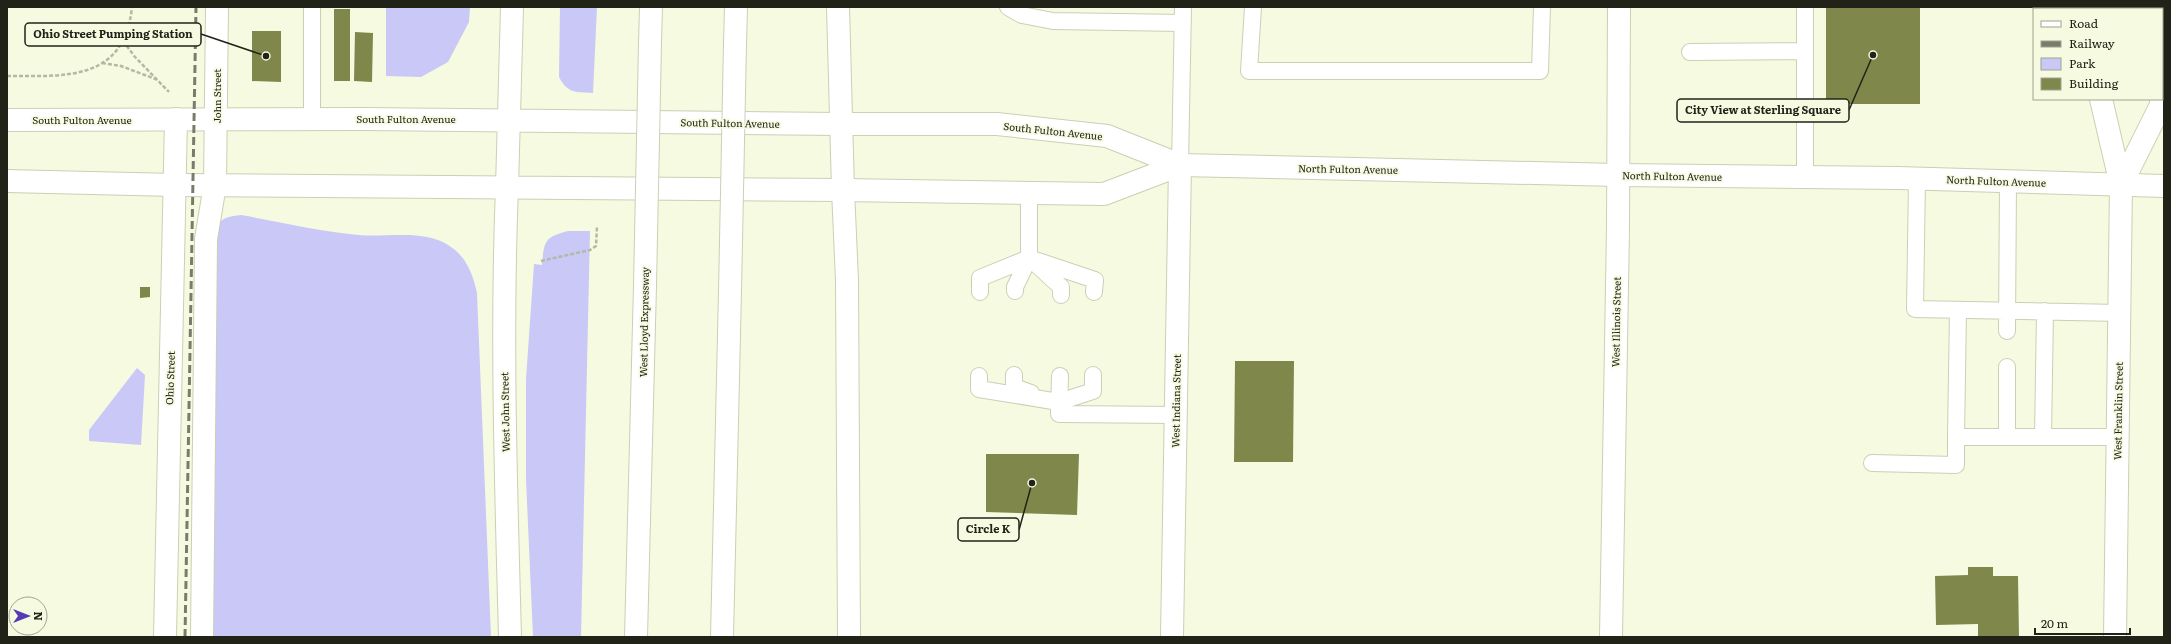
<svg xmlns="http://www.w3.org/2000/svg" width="2171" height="644" viewBox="0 0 2171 644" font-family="Literata,serif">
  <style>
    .green { fill: #c9c8f7 }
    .building { fill: #80874a }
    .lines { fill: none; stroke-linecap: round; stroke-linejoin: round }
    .service-casing { stroke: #cbcfb5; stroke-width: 18 }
    .minor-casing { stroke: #cbcfb5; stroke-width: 24 }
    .secondary-casing { stroke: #cbcfb5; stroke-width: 24 }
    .primary-casing { stroke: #cbcfb5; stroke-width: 24 }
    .trunk-casing { stroke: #cbcfb5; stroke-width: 24 }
    .motorway-casing { stroke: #cbcfb5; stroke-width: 24 }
    .path { stroke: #b5b9a4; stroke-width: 2.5; stroke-dasharray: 4 2; stroke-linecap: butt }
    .service { stroke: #fff; stroke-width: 16 }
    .minor { stroke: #fff; stroke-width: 22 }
    .secondary { stroke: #fff; stroke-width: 22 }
    .primary { stroke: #fff; stroke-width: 22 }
    .trunk { stroke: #fff; stroke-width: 22 }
    .motorway { stroke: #fff; stroke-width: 22 }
    .rail { stroke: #797c6b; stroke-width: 3; stroke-dasharray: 8 4; stroke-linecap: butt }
    .motorway-bridge-casing { stroke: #cbcfb5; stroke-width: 24; stroke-linecap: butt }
    .motorway-bridge { stroke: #fff; stroke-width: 22 }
    .labels { text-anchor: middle; stroke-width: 3.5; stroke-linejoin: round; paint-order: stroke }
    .street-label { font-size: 10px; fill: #212319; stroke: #f6fae0 }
    .leader { fill: none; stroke: #212319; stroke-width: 1.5 }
    .callout-dot { fill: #212319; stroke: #f6fae0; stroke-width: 1.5 }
    .callout { fill: #f6fae0; stroke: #212319; stroke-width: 1.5 }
    .callout-label { font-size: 11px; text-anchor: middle; font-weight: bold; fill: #212319 }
  </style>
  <rect width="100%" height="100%" fill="#f6fae0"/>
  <path class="green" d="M 386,7 L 470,7 L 469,22 L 448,62 L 421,77 L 386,76 Z
    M 560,7 L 597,7 L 593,93 C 576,92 568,94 559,77 Z
    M 241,215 C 280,222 319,231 358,235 C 388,238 425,228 451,247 C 467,258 473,275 477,293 L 491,637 L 212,637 L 212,235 C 220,219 223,217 241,215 Z
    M 568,231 L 590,231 L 581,637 L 533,637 L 526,479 L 526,379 L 534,264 L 542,265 C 544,242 544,237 568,231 Z
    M 137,368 L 145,375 L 141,445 L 89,441 L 89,430 Z"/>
  <path class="building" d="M 1826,7 L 1920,7 L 1920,104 L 1826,104 Z
    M 334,9 L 350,9 L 350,81 L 334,81 Z
    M 252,31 L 281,31 L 281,82 L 252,81 Z
    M 355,32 L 373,33 L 372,82 L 354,81 Z
    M 140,287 L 150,287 L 150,297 L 140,298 Z
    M 1235,361 L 1294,361 L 1293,462 L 1234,462 Z
    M 986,454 L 1079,454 L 1077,515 L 986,512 Z
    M 1968,567 L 1993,567 L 1993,576 L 2018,576 L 2019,637 L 1978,637 L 1978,624 L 1936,625 L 1935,576 L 1968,575 Z"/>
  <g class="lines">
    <defs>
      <path id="service" d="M 312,7 L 312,120
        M 1008,7 L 1022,15 L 1053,21 L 1183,23
        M 1253,7 L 1249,71 L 1540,71 L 1542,7
        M 1805,7 L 1805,178
        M 1690,52 L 1805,51
        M 1180,165 L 1183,7
        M 1917,179 L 1915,309 L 2120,313
        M 1029,193 L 1029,258 L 1095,280 L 1094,292
        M 1035,263 L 1061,287 L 1061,295
        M 1015,291 L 1015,287 L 1029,258
        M 980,292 L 980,278 L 1029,258
        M 1958,310 L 1956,437 L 2117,437
        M 2007,331 L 2008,182
        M 2007,367 L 2007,437
        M 1014,375 L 1014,387 L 1031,393
        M 979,376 L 979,389 L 1059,402 L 1093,391 L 1093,375
        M 1060,376 L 1059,414 L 1176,415
        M 2043,437 L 2045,311
        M 1872,463 L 1956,465 L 1956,437"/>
      <path id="minor" d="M 165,637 L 176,119
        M 202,637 L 206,239 L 215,185 L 217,7
        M 1172,637 L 1180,165
        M 1611,637 L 1618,228 L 1619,7"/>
      <path id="secondary" d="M 2102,9 L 2102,7
        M 2162,61 L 2163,7
        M 2101,99 L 2121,185 L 2115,637
        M 2121,185 L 2161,105 L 2161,99"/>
      <path id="primary" d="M 840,124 L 997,124 L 1107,136 L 1180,165 L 1618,175 L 1898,178 L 2164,186
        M 507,187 C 501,337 506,487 510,637
        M 849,637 L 847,280 L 843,190 L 1104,194 L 1180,165"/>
      <path id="trunk" d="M 7,120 L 364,119 L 840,124
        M 7,181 L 175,185 L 843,190 L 838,7
        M 507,187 L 512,7"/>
      <path id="motorway" d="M 650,43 L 651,7
        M 735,43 L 736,7
        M 636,637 L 645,285
        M 722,637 L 730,291"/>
    </defs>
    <use href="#service" class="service-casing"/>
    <use href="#minor" class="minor-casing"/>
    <use href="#secondary" class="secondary-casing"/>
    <use href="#primary" class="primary-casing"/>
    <use href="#trunk" class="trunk-casing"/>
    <use href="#motorway" class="motorway-casing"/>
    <path class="path" d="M 123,41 L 135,57 L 169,92
      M 102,63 L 121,66 L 158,80
      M 7,76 C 65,76 124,82 132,7
      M 541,261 L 590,250 L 596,246 L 597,226"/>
    <use href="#service" class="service"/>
    <use href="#minor" class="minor"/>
    <use href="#secondary" class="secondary"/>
    <use href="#primary" class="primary"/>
    <use href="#trunk" class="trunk"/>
    <use href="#motorway" class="motorway"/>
    <path class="rail" d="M 185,637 L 196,7"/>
    <defs>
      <path id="motorway-bridge" d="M 645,285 L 650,43
        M 730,291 L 735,43"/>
    </defs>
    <use href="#motorway-bridge" class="motorway-bridge-casing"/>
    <use href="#motorway-bridge" class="motorway-bridge"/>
  </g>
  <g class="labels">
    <g class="street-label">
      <text transform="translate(217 96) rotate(-90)" y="4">John Street</text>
      <text x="406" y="123">South Fulton Avenue</text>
      <text x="82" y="124">South Fulton Avenue</text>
      <text transform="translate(730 123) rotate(1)" y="4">South Fulton Avenue</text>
      <text transform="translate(1053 131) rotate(6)" y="4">South Fulton Avenue</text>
      <text transform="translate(1348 169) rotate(1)" y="4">North Fulton Avenue</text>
      <text transform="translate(1672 176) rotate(1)" y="4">North Fulton Avenue</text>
      <text transform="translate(1996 181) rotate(2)" y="4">North Fulton Avenue</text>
      <text transform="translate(644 322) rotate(-89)" y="4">West Lloyd Expressway</text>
      <text transform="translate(1616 322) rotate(-89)" y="4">West Illinois Street</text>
      <text transform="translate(170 378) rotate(-88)" y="4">Ohio Street</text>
      <text transform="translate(1176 401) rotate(-89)" y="4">West Indiana Street</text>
      <text transform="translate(2118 411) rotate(-89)" y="4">West Franklin Street</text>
      <text transform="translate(505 412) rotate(-91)" y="4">West John Street</text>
    </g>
  </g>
  <path class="leader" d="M266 56L201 34M1873 55L1849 110M1032 483L1019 530"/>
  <g class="callout-dot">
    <circle cx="266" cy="56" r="4"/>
    <circle cx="1873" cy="55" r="4"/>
    <circle cx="1032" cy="483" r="4"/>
  </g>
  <g class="callout">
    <rect x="25" y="23" width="176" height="23" rx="4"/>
    <rect x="1677" y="99" width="172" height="23" rx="4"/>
    <rect x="958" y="518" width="61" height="23" rx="4"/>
  </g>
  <g class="callout-label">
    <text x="113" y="38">Ohio Street Pumping Station</text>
    <text x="1763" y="114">City View at Sterling Square</text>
    <text x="988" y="533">Circle K</text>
  </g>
  <rect width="2171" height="644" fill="none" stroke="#212319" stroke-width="16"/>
  <rect x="2033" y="8" width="130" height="92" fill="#f6fae0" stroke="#a1a490"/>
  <rect x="2041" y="21" width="20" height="6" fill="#ffffff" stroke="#a1a490"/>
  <text x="2069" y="28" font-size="12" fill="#212319">Road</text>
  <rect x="2041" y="41" width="20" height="6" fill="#797c6b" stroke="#a1a490"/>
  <text x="2069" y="48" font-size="12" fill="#212319">Railway</text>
  <rect x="2041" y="58" width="20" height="12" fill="#c9c8f7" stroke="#a1a490"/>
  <text x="2069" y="68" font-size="12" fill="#212319">Park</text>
  <rect x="2041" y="78" width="20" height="12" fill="#80874a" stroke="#a1a490"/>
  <text x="2069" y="88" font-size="12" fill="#212319">Building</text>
  <g transform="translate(28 616) rotate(90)"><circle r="19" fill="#f6fae0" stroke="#a1a490"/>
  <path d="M0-3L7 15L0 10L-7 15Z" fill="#543bb3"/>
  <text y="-6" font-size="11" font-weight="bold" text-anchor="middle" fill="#212319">N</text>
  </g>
  <path d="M2035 628v6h95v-6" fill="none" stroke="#212319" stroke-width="2"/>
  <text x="2041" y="628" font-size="12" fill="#212319" stroke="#f6fae0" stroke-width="3" paint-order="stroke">20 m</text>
</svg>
